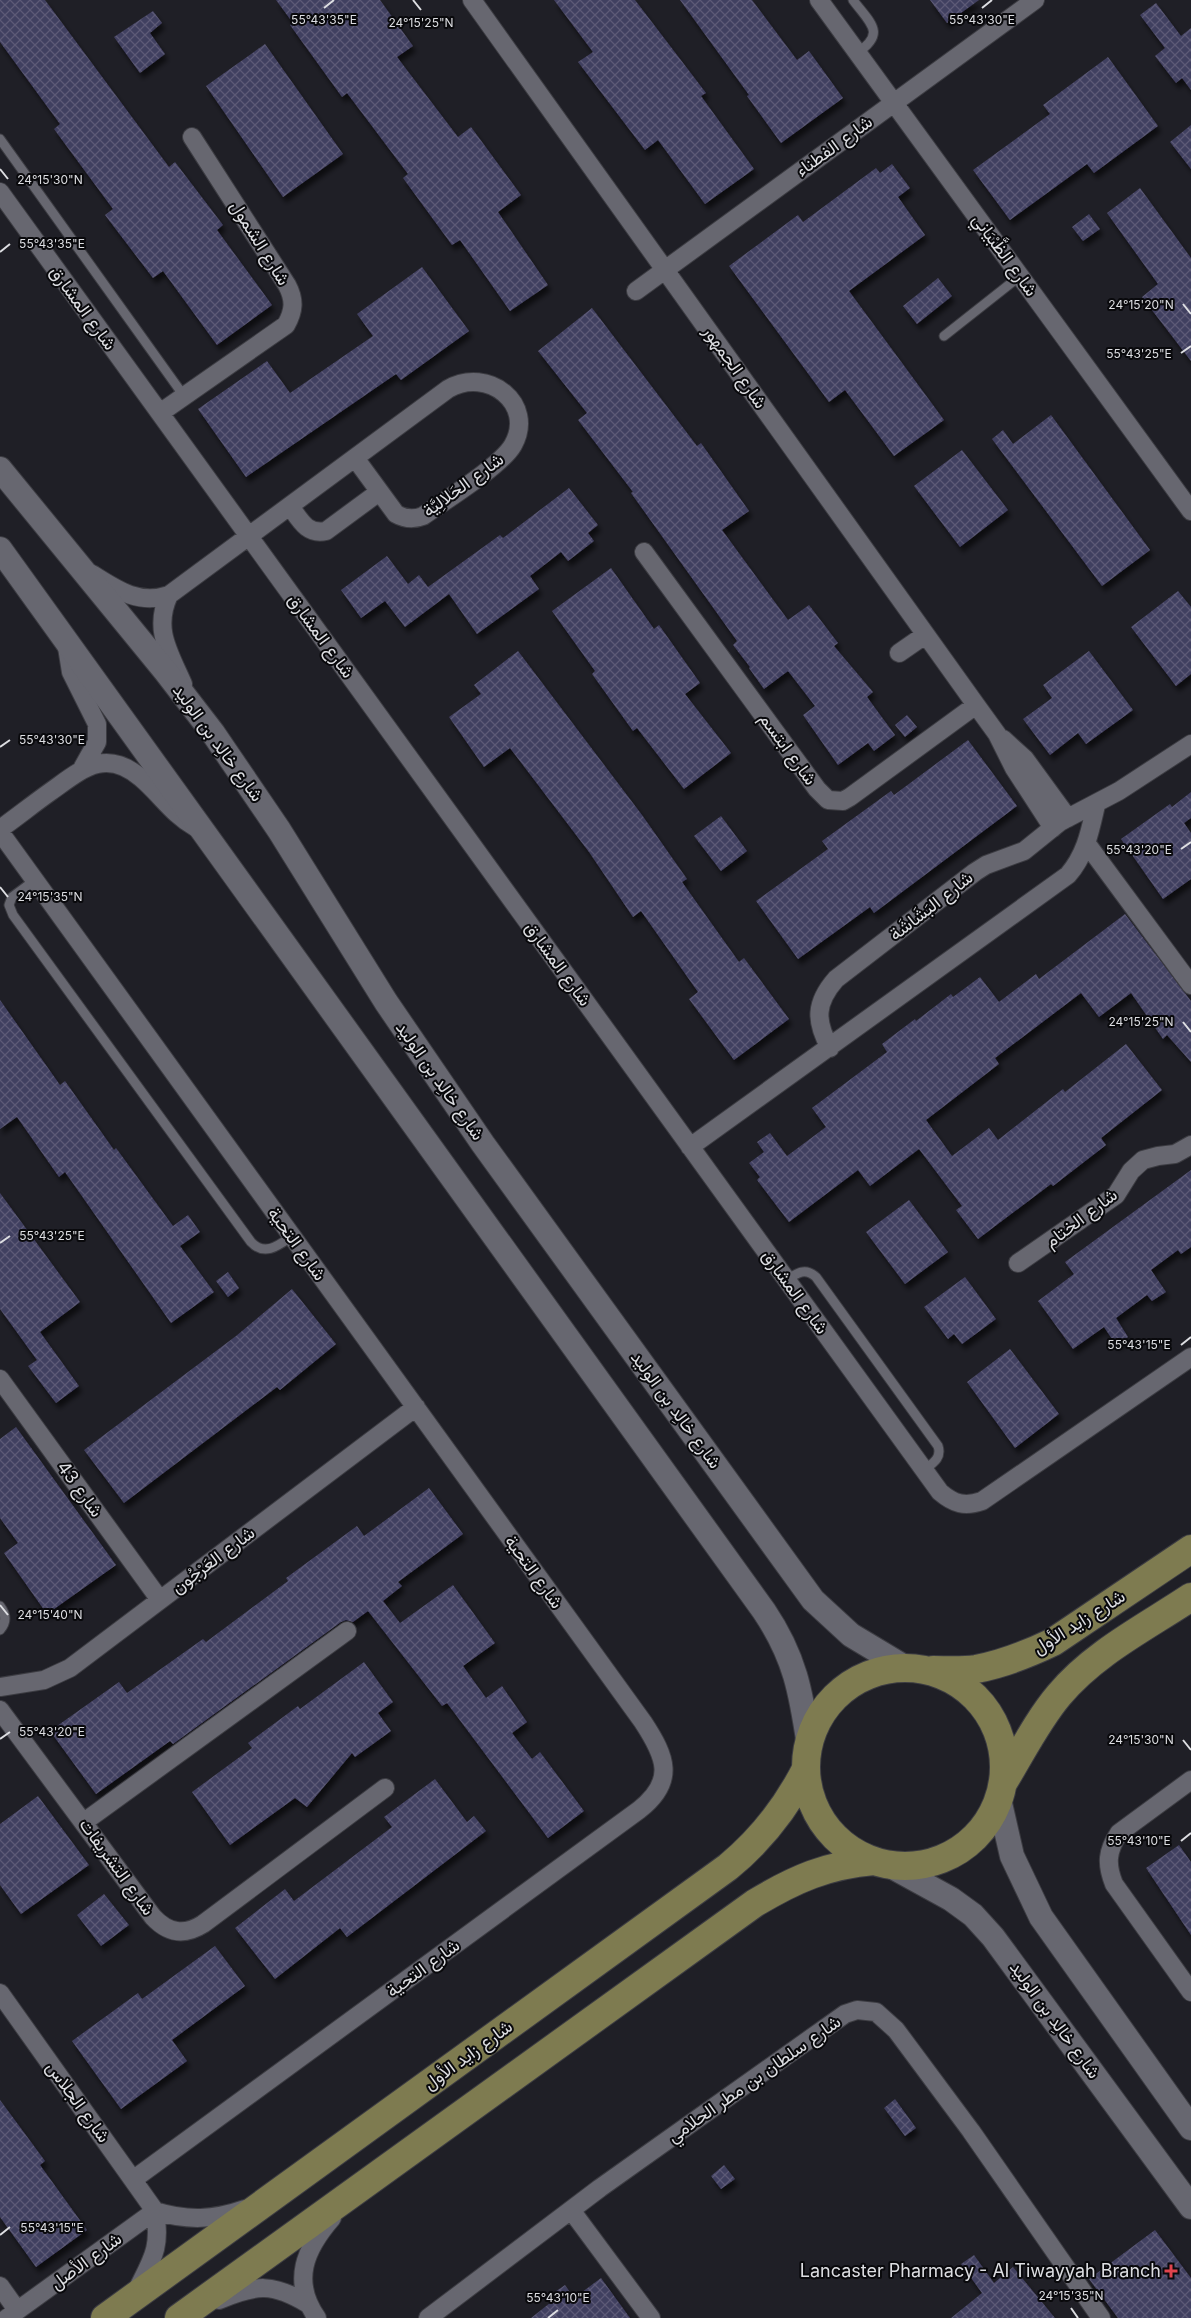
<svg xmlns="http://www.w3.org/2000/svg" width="1191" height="2318" viewBox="0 0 1191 2318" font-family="Inter,Vazirmatn,sans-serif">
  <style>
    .building { fill: url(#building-cross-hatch); filter: url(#shadow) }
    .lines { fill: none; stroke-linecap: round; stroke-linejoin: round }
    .lane-casing { stroke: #3c3c42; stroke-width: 11 }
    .street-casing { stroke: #3c3c42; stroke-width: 20 }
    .secondary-casing { stroke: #3c3c42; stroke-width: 26 }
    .primary-casing { stroke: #3c3c42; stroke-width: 30 }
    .lane { stroke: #676770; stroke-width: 9 }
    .street { stroke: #676770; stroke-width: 18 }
    .secondary { stroke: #676770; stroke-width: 24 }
    .primary { stroke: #7e7b50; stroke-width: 28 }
    .ticks { fill: none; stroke: #dddee2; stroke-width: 2 }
    .health-dot { fill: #e0444e; stroke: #09090c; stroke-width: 2 }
    .labels { text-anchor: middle; stroke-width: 4; stroke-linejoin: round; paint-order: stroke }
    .street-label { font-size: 18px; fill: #dddee2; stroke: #09090c }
    .poi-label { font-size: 18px; fill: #dddee2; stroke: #09090c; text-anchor: end }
    .ticks-label { font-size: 12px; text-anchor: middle; fill: #dddee2; stroke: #09090c; stroke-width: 4; stroke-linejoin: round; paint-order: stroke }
  </style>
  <defs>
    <pattern id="building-cross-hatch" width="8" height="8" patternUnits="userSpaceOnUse" patternTransform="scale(1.25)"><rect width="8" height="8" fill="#413f60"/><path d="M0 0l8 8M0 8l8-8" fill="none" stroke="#5c5a76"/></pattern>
    <filter id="shadow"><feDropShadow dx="3" dy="5.5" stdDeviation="2.5" flood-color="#0009"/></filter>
  </defs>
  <rect width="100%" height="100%" fill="#1f1f26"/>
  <path class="building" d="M 0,0 L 45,0 L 169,167 L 175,162 L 223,225 L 217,230 L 272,305 L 217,345 L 163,271 L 153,278 L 105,215 L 113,209 L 54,129 L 60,124 L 0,42 Z
    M 276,0 L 380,0 L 413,46 L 397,57 L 458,137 L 471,127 L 521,195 L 498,212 L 548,285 L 510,311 L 460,240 L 452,245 L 403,178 L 408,174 L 347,93 L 342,97 L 290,25 L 293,23 Z
    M 554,0 L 635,0 L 706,93 L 701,96 L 754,169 L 705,204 L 658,140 L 645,150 L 578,62 L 593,52 Z
    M 680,0 L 752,0 L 797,60 L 809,51 L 843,98 L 781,143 L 747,96 L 749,95 Z
    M 930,0 L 979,0 L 947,23 Z
    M 1156,3 L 1181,36 L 1191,28 L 1191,90 L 1182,78 L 1176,83 L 1155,56 L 1165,48 L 1140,15 Z
    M 153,11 L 162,23 L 150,33 L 165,54 L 140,73 L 114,37 Z
    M 265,44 L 343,154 L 283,197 L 206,86 Z
    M 1108,57 L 1158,126 L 1094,173 L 1087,164 L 1010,220 L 973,170 L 1050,114 L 1043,105 Z
    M 1191,125 L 1191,169 L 1170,142 Z
    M 892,164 L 910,188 L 898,197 L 925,235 L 849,291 L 944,420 L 894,456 L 845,390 L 829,402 L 729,266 L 798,215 L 803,222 L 876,168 L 880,173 Z
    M 1140,188 L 1191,258 L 1191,361 L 1142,297 L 1158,284 L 1107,213 Z
    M 1089,214 L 1100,229 L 1083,241 L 1072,227 Z
    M 422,267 L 469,331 L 401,380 L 396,374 L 246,477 L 198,409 L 267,361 L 290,393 L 373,336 L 357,314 Z
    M 938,278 L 952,296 L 917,324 L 903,306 Z
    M 592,308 L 697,446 L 701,443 L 749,511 L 722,530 L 788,620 L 809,605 L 838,643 L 834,646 L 873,692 L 867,697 L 895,735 L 874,751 L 868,743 L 838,765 L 803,715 L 815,706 L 788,671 L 764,689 L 749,668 L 750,667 L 733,645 L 737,641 L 631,493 L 633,492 L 578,420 L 587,413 L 538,351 Z
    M 1051,415 L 1150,550 L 1102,586 L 992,439 L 1003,430 L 1013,444 Z
    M 962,450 L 1008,510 L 960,547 L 914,486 Z
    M 569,488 L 598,525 L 588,533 L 594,541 L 568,561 L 561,552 L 530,576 L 539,589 L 477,634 L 449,594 L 405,627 L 385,601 L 361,618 L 341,590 L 387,556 L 408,584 L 419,575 L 428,587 L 500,535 L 503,538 Z
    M 611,568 L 654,629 L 659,625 L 700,683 L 685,694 L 731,753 L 684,789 L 637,728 L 633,731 L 592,674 L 595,671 L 552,611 Z
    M 1178,591 L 1191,607 L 1191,674 L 1176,686 L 1131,627 Z
    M 518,651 L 642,815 L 687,879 L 682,882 L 739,962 L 744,958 L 789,1019 L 734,1060 L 689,999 L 698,992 L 641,911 L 633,917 L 589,852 L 510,748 L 484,767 L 449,717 L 481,694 L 474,685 Z
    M 1089,651 L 1133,710 L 1086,744 L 1078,733 L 1050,755 L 1023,719 L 1052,698 L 1043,685 Z
    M 907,715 L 917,727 L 905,737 L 895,725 Z
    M 968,740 L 1017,806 L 874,913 L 870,907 L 798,959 L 756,901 L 828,849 L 822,841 L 891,791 L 894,795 Z
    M 1191,792 L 1191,818 L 1184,823 L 1191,833 L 1191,879 L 1163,899 L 1121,839 L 1170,804 L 1172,807 Z
    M 721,816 L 747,851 L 721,871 L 694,836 Z
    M 1125,914 L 1191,1001 L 1191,1062 L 1167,1035 L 1163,1039 L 1131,993 L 1099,1017 L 1081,993 L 995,1058 L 999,1064 L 926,1120 L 952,1156 L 989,1128 L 998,1140 L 1063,1089 L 1065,1092 L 1126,1044 L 1162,1090 L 1101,1138 L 1106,1145 L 1053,1186 L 1051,1184 L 978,1239 L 956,1210 L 962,1206 L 919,1149 L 870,1186 L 858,1170 L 789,1222 L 757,1180 L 760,1177 L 749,1163 L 764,1152 L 757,1142 L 770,1133 L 787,1156 L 826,1127 L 812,1108 L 887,1052 L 882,1044 L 915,1019 L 916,1021 L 951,994 L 953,997 L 980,977 L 999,1002 L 1036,974 L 1039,979 Z
    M 0,1000 L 60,1085 L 65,1081 L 114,1150 L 116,1148 L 173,1226 L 188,1215 L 200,1232 L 180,1246 L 214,1292 L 171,1323 L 65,1172 L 59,1177 L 17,1117 L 0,1129 Z
    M 1191,1170 L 1191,1247 L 1181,1254 L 1178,1250 L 1151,1270 L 1166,1292 L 1152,1301 L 1147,1295 L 1116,1318 L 1128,1337 L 1116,1345 L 1104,1327 L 1073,1349 L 1038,1301 L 1074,1274 L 1065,1262 Z
    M 0,1193 L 80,1302 L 40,1332 L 79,1386 L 56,1403 L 28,1366 L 37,1360 L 0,1309 Z
    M 909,1200 L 948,1252 L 905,1284 L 866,1232 Z
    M 228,1272 L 239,1288 L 228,1297 L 216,1281 Z
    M 965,1277 L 996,1319 L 962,1344 L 954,1334 L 948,1339 L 924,1307 Z
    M 292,1289 L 336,1344 L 280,1390 L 277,1387 L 124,1503 L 84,1450 L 236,1336 Z
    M 1010,1349 L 1059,1414 L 1015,1448 L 967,1382 Z
    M 16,1427 L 116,1565 L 47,1614 L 4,1553 L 18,1543 L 0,1518 L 0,1439 Z
    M 429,1488 L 463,1534 L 398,1582 L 402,1586 L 383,1601 L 400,1623 L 453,1585 L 495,1643 L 463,1666 L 486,1698 L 502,1686 L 527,1722 L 512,1733 L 532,1759 L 540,1752 L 584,1811 L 548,1838 L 447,1703 L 442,1706 L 368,1611 L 353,1622 L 346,1620 L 341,1622 L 173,1744 L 170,1741 L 96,1794 L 50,1731 L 119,1682 L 127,1693 L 203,1639 L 206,1642 L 288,1581 L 286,1578 L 357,1526 L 364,1536 Z
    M 364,1662 L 393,1702 L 378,1713 L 391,1731 L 355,1757 L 352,1753 L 307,1807 L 295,1798 L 230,1845 L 192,1792 L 252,1748 L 248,1743 L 298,1706 L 300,1709 Z
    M 435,1779 L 467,1822 L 474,1816 L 486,1831 L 347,1937 L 340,1928 L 275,1979 L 235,1928 L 285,1889 L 294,1901 L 392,1827 L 384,1817 Z
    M 38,1796 L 89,1865 L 21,1914 L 0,1885 L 0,1824 Z
    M 1179,1845 L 1191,1862 L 1191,1935 L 1146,1868 Z
    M 104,1894 L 129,1925 L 101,1946 L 77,1915 Z
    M 215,1946 L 245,1986 L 172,2040 L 187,2061 L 121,2109 L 72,2041 L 138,1993 L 142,1999 Z
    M 895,2099 L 916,2128 L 905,2136 L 884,2108 Z
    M 0,2100 L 45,2161 L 40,2165 L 87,2230 L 36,2267 L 0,2217 Z
    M 724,2165 L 735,2179 L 721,2189 L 711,2176 Z
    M 1155,2230 L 1191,2278 L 1191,2318 L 1118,2318 L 1089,2279 Z
    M 974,2255 L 994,2283 L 1013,2267 L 1055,2318 L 951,2318 L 982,2293 L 961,2264 Z
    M 601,2278 L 630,2318 L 531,2318 L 555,2299 L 552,2294 L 565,2285 L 574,2298 Z"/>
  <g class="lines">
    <defs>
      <path id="lane" d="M 853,0 C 870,23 887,33 857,53
        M 0,139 L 184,396
        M 944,336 L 1020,276
        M 35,880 L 12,897 L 9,905 L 13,915 L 251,1242 C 265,1257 279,1245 292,1236
        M 787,1280 C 797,1273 805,1267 816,1277 L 938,1446 C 942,1458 933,1463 924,1470
        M 0,1606 C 6,1614 7,1622 0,1630"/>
      <path id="street" d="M 472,0 L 976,705 L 997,734 L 1014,768 L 1053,828
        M 819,0 L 1191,511
        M 0,192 L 940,1492 C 954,1504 965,1507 982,1501 L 1191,1357
        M 636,291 L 1035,0
        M 160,413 L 286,325 C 294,311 295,300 287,285 L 192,137
        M 290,506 C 300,520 307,535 326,531 L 379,492
        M 644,552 L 817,789 L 828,800 L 843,801 L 850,797 L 976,705
        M 92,574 C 117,590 139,605 169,595 L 448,389 C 488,366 536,404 513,445 C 501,466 444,501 423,516 C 413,520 405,519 396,514 L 355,458
        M 169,595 C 153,629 169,652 183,684
        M 66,641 L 71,672 L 97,724 L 97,742 L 83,767
        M 899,653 L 925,635
        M 1003,739 L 1025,759 L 1068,818
        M 0,829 C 17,817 33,804 50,792 C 81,770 105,747 141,778 C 160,794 173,815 195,827
        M 0,832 L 643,1722 C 666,1757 676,1781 639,1810 L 134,2179
        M 1087,844 L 1191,985
        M 830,1048 C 815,1021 815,1003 836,979 L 975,872 L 986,865 L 1024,851 L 1060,822 L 1119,791 L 1191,744
        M 690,1147 L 1068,875 C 1086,854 1090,831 1096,805
        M 1018,1263 L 1116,1195 L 1131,1171 L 1143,1160 L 1158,1156 L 1175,1154 L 1191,1145
        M 0,1379 L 160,1600
        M 0,1687 L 44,1680 L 70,1668 L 416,1407
        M 0,1710 L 153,1917 C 168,1933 184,1936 203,1924 L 385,1788
        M 1191,1780 L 1119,1833 C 1107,1851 1106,1864 1114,1884 L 1191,1992
        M 84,1822 L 347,1631
        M 0,1993 L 155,2211 C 161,2247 153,2258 138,2288
        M 571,2210 L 651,2318
        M 155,2211 C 187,2221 214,2220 245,2209
        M 0,2286 L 17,2310
        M 219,2300 C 256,2284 273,2283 308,2304
        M 7,2318 L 155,2211
        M 317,2318 C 291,2281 305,2249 332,2218
        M 428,2318 L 600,2188 L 845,2014 L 857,2010 L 876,2012 L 896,2030 L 971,2131 L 1101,2318"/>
      <path id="secondary" d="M 0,469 L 166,672 L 213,733 L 279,830 L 386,1002 L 483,1144 L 813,1600 L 851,1635 L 906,1668
        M 0,549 L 764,1611 C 795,1657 801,1692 809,1746
        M 999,1799 L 1012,1856 L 1041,1917 L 1191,2128
        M 889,1865 L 951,1899 L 973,1915 L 993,1937 L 1191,2207"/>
      <path id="primary" d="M806 1767a99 99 0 1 1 198 0a99 99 0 1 1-198 0Z
        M 933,1670 C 947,1670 962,1671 976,1669 C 1003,1664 1028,1654 1053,1642 L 1191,1549
        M 1003,1783 C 1021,1754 1037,1721 1059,1695 C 1094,1653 1146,1627 1191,1597
        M 105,2318 L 728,1867 C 762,1839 786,1808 806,1769
        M 179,2318 L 755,1903 C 795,1879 827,1865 874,1861"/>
    </defs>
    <use href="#lane" class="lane-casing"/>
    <use href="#street" class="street-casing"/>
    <use href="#secondary" class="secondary-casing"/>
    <use href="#primary" class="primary-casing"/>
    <use href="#lane" class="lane"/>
    <use href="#street" class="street"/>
    <use href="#secondary" class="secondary"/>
    <use href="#primary" class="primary"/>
  </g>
  <path class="ticks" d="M 413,0 L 421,10M 324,8 L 334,0M 982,8 L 992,0M 0,169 L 8,179M 0,252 L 10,244M 1183,304 L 1191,314M 1181,353 L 1191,346M 0,747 L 10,740M 1181,849 L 1191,842M 0,887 L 8,897M 1183,1022 L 1191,1032M 0,1243 L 10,1236M 1181,1345 L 1191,1337M 0,1605 L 8,1615M 0,1739 L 10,1732M 1183,1740 L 1191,1750M 1181,1841 L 1191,1833M 0,2235 L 10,2227M 1071,2308 L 1078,2318M 548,2318 L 558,2310"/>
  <path class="health-dot" d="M1168.5 2263.5h5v5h5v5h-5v5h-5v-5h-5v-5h5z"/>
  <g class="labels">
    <g class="street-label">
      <text transform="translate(834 146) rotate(-36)" y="6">شارع الفطناء</text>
      <text transform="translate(260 243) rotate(58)" y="6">شارع الشمول</text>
      <text transform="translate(1005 255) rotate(54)" y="6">شارع الظَّبْيَاني</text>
      <text transform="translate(83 308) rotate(54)" y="6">شارع المشارق</text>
      <text transform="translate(735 367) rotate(55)" y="6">شارع الجمهور</text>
      <text transform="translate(463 485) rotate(-36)" y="6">شارع الحَلالِيَّة</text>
      <text transform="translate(321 636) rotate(54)" y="6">شارع المشارق</text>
      <text transform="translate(218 743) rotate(54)" y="6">شارع خالِد بن الوليد</text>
      <text transform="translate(788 749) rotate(54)" y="6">شارع ابتسم</text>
      <text transform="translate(931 906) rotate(-38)" y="6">شارع البَشَاشَة</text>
      <text transform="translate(558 964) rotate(54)" y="6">شارع المشارق</text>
      <text transform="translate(440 1081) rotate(55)" y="6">شارع خالِد بن الوليد</text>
      <text transform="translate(1081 1218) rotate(-37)" y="6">شارع الختام</text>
      <text transform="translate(297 1244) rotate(54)" y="6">شارع التحية</text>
      <text transform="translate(795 1292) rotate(54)" y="6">شارع المشارق</text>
      <text transform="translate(676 1410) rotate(54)" y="6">شارع خالِد بن الوليد</text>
      <text transform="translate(80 1489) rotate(54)" y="6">شارع 43</text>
      <text transform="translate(213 1560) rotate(-37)" y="6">شارع العَرْجُون</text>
      <text transform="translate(534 1572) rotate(54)" y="6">شارع التحية</text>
      <text transform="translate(1079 1622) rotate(-32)" y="6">شارع زايد الأول</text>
      <text transform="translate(117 1867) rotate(54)" y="6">شارع التشريفات</text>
      <text transform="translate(423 1968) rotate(-36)" y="6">شارع التحية</text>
      <text transform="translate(1055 2020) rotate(54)" y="6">شارع خالِد بن الوليد</text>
      <text transform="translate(468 2055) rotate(-36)" y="6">شارع زايد الأول</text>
      <text transform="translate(754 2079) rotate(-35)" y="6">شارع سلطان بن مطر الحلامي</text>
      <text transform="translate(78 2102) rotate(54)" y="6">شارع الجلاس</text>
      <text transform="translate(86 2261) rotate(-36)" y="6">شارع الأصل</text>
    </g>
    <g class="poi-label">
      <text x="1161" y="2277">Lancaster Pharmacy - Al Tiwayyah Branch</text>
    </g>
  </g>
  <g class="ticks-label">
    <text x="324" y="24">55°43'35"E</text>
    <text x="982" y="24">55°43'30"E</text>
    <text x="421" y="27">24°15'25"N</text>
    <text x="50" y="184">24°15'30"N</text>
    <text x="52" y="248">55°43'35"E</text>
    <text x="1141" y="309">24°15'20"N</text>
    <text x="1139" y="358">55°43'25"E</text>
    <text x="52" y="744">55°43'30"E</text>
    <text x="1139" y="854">55°43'20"E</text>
    <text x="50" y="901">24°15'35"N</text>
    <text x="1141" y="1026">24°15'25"N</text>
    <text x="52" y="1240">55°43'25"E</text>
    <text x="1139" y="1349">55°43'15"E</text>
    <text x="50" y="1619">24°15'40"N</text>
    <text x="52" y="1736">55°43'20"E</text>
    <text x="1141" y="1744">24°15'30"N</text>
    <text x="1139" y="1845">55°43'10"E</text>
    <text x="52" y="2232">55°43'15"E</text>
    <text x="1071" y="2300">24°15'35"N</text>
    <text x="558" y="2302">55°43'10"E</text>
  </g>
</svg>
